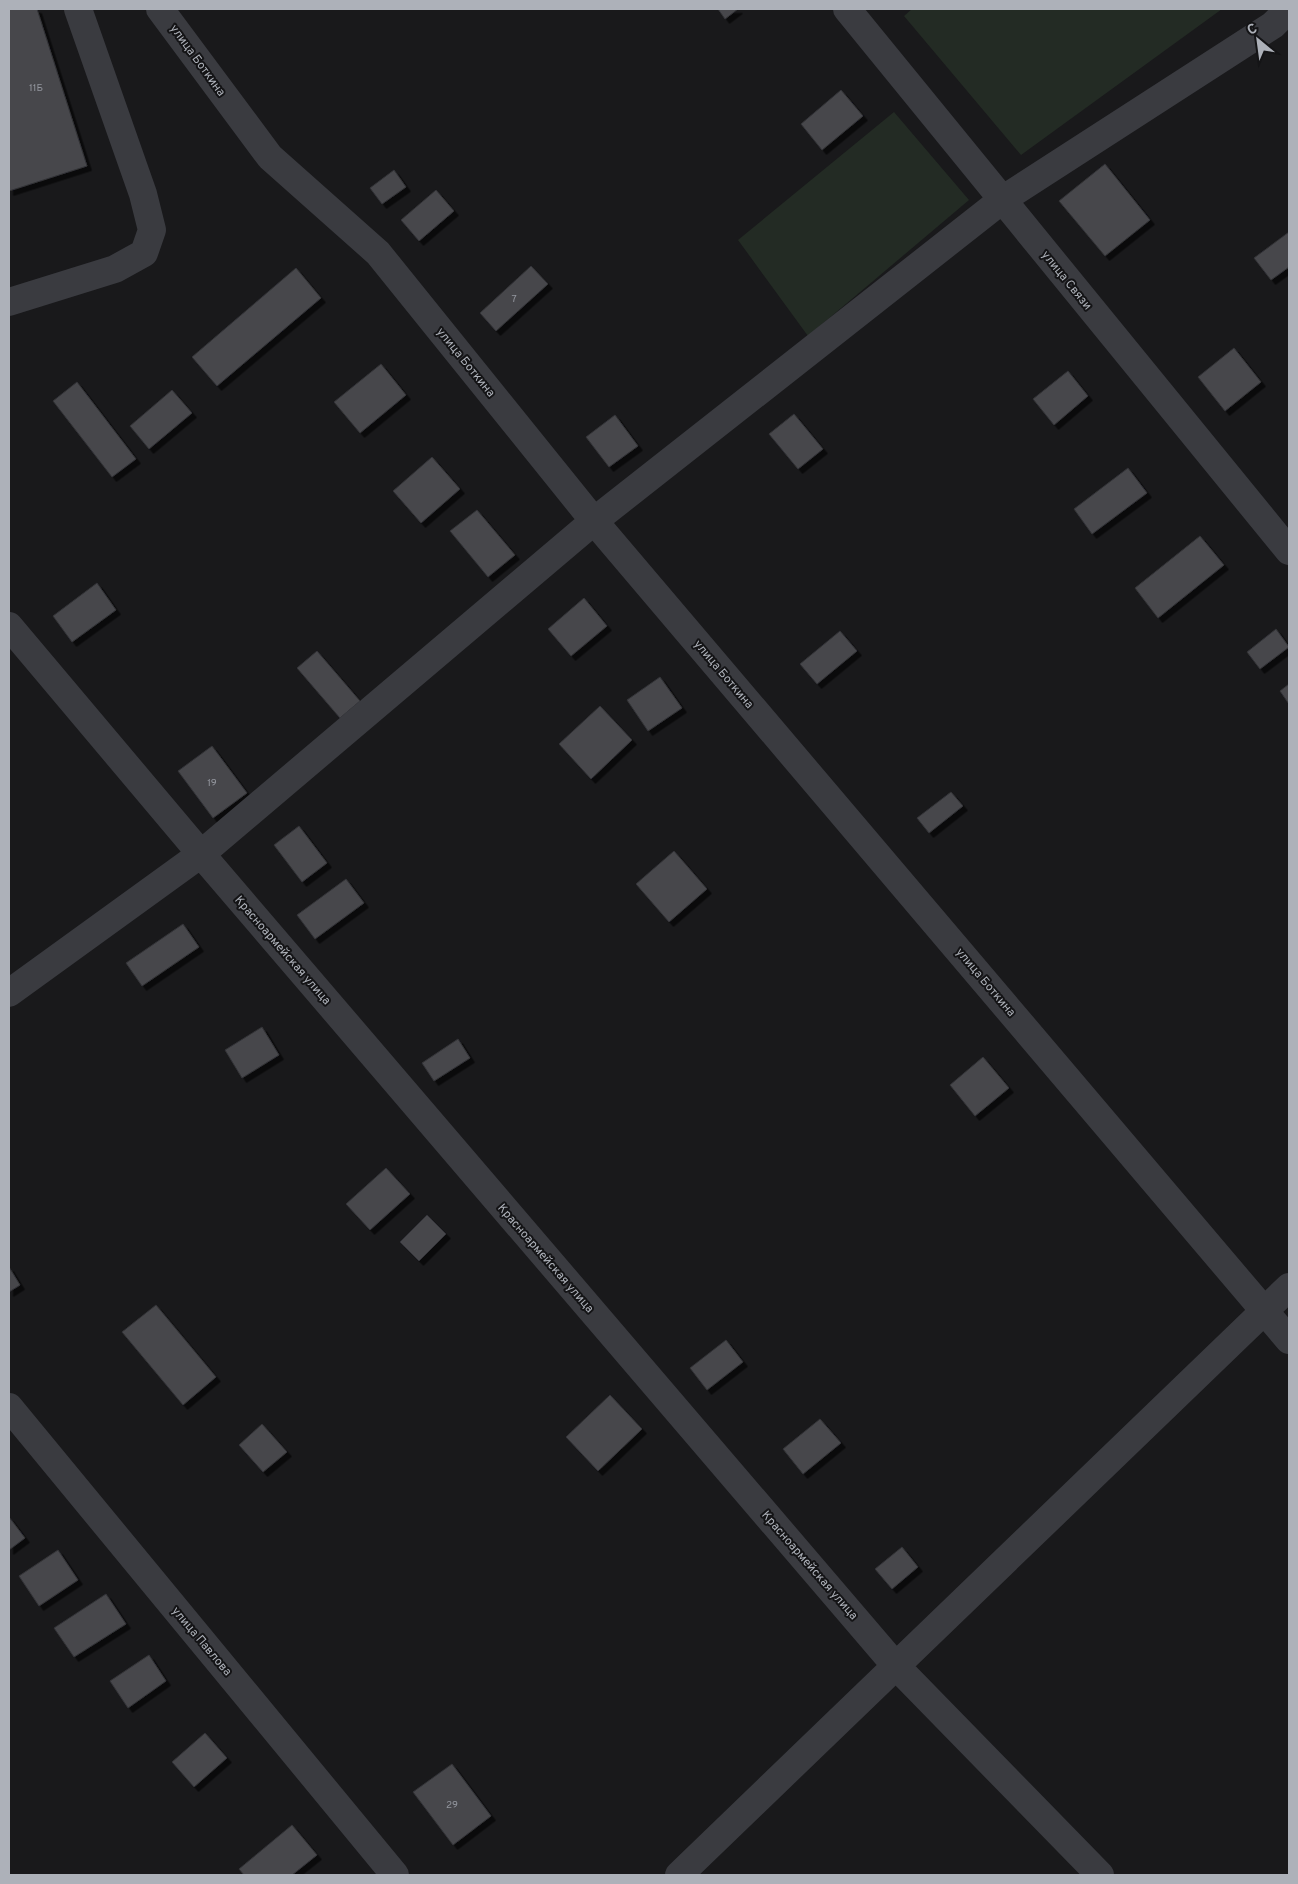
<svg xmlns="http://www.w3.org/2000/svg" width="1298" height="1884" viewBox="0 0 1298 1884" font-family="Overpass,sans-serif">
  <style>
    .green { fill: #232b24 }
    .building { fill: #46474b; stroke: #333337; filter: url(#shadow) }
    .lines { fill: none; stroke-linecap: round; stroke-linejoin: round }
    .minor { stroke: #3a3b40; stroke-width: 28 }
    .labels { text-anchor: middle; stroke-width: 4; stroke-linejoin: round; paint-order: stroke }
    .number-label { font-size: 10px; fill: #93969e }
    .street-label { font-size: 12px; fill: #adb1b9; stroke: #141416 }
  </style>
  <defs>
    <filter id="shadow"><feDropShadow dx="4.5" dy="4.5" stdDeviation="0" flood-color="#0009"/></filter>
  </defs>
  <rect width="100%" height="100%" fill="#19191b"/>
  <path class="green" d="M 912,9 L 1222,9 L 1021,155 L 904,16 Z
    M 894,112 L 969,200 L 808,336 L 738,240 Z"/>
  <path class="building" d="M 9,9 L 37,9 L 87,166 L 9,191 Z
    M 718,9 L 738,9 L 725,19 Z
    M 841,90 L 863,116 L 822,150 L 801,124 Z
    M 1105,164 L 1150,220 L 1105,256 L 1059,201 Z
    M 394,170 L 406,187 L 382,204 L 370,188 Z
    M 436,190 L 454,211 L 419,241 L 401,220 Z
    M 1289,232 L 1289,267 L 1271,280 L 1254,258 Z
    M 531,266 L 548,284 L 496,331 L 480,313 Z
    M 296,268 L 321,298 L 217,386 L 192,357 Z
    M 1234,348 L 1261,382 L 1225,411 L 1198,377 Z
    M 381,364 L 406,395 L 360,433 L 334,402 Z
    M 1068,371 L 1088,396 L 1054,425 L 1033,399 Z
    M 77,382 L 136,459 L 112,477 L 53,401 Z
    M 172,390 L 192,413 L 149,449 L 130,426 Z
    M 794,414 L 823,449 L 798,469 L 769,434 Z
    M 615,415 L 638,446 L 609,467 L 586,437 Z
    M 432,457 L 460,489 L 421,523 L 393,491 Z
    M 1128,468 L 1147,493 L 1092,534 L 1074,509 Z
    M 477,510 L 515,555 L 488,577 L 450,531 Z
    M 1200,536 L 1224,565 L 1158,618 L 1135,588 Z
    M 97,583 L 116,610 L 72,642 L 53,616 Z
    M 584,598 L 607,626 L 571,656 L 548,629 Z
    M 1276,629 L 1289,647 L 1260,669 L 1247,652 Z
    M 840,631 L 857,651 L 817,684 L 800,664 Z
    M 317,651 L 360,701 L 340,718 L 297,668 Z
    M 660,677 L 682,708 L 648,731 L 627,700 Z
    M 1289,684 L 1289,704 L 1280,691 Z
    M 600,706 L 632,740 L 591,779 L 559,744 Z
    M 212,746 L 247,793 L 213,818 L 178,771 Z
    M 951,792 L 963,806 L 929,833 L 917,818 Z
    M 299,826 L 327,863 L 302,882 L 274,845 Z
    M 674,851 L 707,889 L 669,922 L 636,884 Z
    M 346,879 L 364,903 L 315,939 L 297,915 Z
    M 183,924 L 199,947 L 142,986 L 126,963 Z
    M 262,1027 L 279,1055 L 242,1078 L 225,1050 Z
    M 458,1039 L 470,1058 L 434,1081 L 422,1063 Z
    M 983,1057 L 1009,1088 L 975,1116 L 950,1085 Z
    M 386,1168 L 410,1194 L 370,1230 L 346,1204 Z
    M 427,1215 L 446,1234 L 419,1261 L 400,1242 Z
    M 9,1267 L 20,1285 L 9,1292 Z
    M 156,1305 L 216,1377 L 183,1405 L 122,1332 Z
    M 726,1340 L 743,1362 L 707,1390 L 690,1368 Z
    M 610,1395 L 642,1429 L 598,1471 L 566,1437 Z
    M 820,1419 L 841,1443 L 803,1474 L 783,1449 Z
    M 262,1424 L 287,1452 L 263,1472 L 239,1445 Z
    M 9,1517 L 25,1538 L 9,1550 Z
    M 902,1547 L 918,1567 L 892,1589 L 875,1569 Z
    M 58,1550 L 78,1580 L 39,1606 L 19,1576 Z
    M 106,1594 L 126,1624 L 74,1657 L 54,1628 Z
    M 149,1655 L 166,1681 L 128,1708 L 110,1681 Z
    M 205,1733 L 227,1758 L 194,1787 L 172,1762 Z
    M 452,1764 L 491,1816 L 453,1845 L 413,1792 Z
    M 292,1825 L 317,1855 L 292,1875 L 244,1875 L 239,1869 Z"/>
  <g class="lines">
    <path class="minor" d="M 160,9 L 270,157 L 378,253 L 594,521 L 1289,1340
      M 847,9 L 1289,551
      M 9,302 L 115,269 L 144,253 L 152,230 L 143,194 L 78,9
      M 9,626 L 201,854 L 895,1665 L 1100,1875
      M 9,993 L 201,854 L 594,521 L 1002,200 L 1273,25 L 1289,9
      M 9,1407 L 395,1875
      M 679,1875 L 1289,1287"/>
  </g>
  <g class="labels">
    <g class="number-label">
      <text x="36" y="91">11Б</text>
      <text x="514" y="302">7</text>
      <text x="212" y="786">19</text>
      <text x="452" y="1808">29</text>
    </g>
    <g class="street-label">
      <text transform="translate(198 60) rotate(54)" y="4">улица Боткина</text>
      <text transform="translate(1067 280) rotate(51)" y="4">улица Связи</text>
      <text transform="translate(466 362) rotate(51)" y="4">улица Боткина</text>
      <text transform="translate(724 674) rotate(50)" y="4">улица Боткина</text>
      <text transform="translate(283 950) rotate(49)" y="4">Красноармейская улица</text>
      <text transform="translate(986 982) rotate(50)" y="4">улица Боткина</text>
      <text transform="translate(546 1258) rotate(49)" y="4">Красноармейская улица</text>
      <text transform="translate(810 1565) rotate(49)" y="4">Красноармейская улица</text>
      <text transform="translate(202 1641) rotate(50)" y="4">улица Павлова</text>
    </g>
  </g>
  <rect width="1298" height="1884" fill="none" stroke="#adb1b9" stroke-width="20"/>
  <g transform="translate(1258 40) rotate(331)" stroke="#141416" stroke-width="4" paint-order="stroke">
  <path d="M0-4L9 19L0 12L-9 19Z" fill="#adb1b9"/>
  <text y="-8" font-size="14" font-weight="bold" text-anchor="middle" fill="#adb1b9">С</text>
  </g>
</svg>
